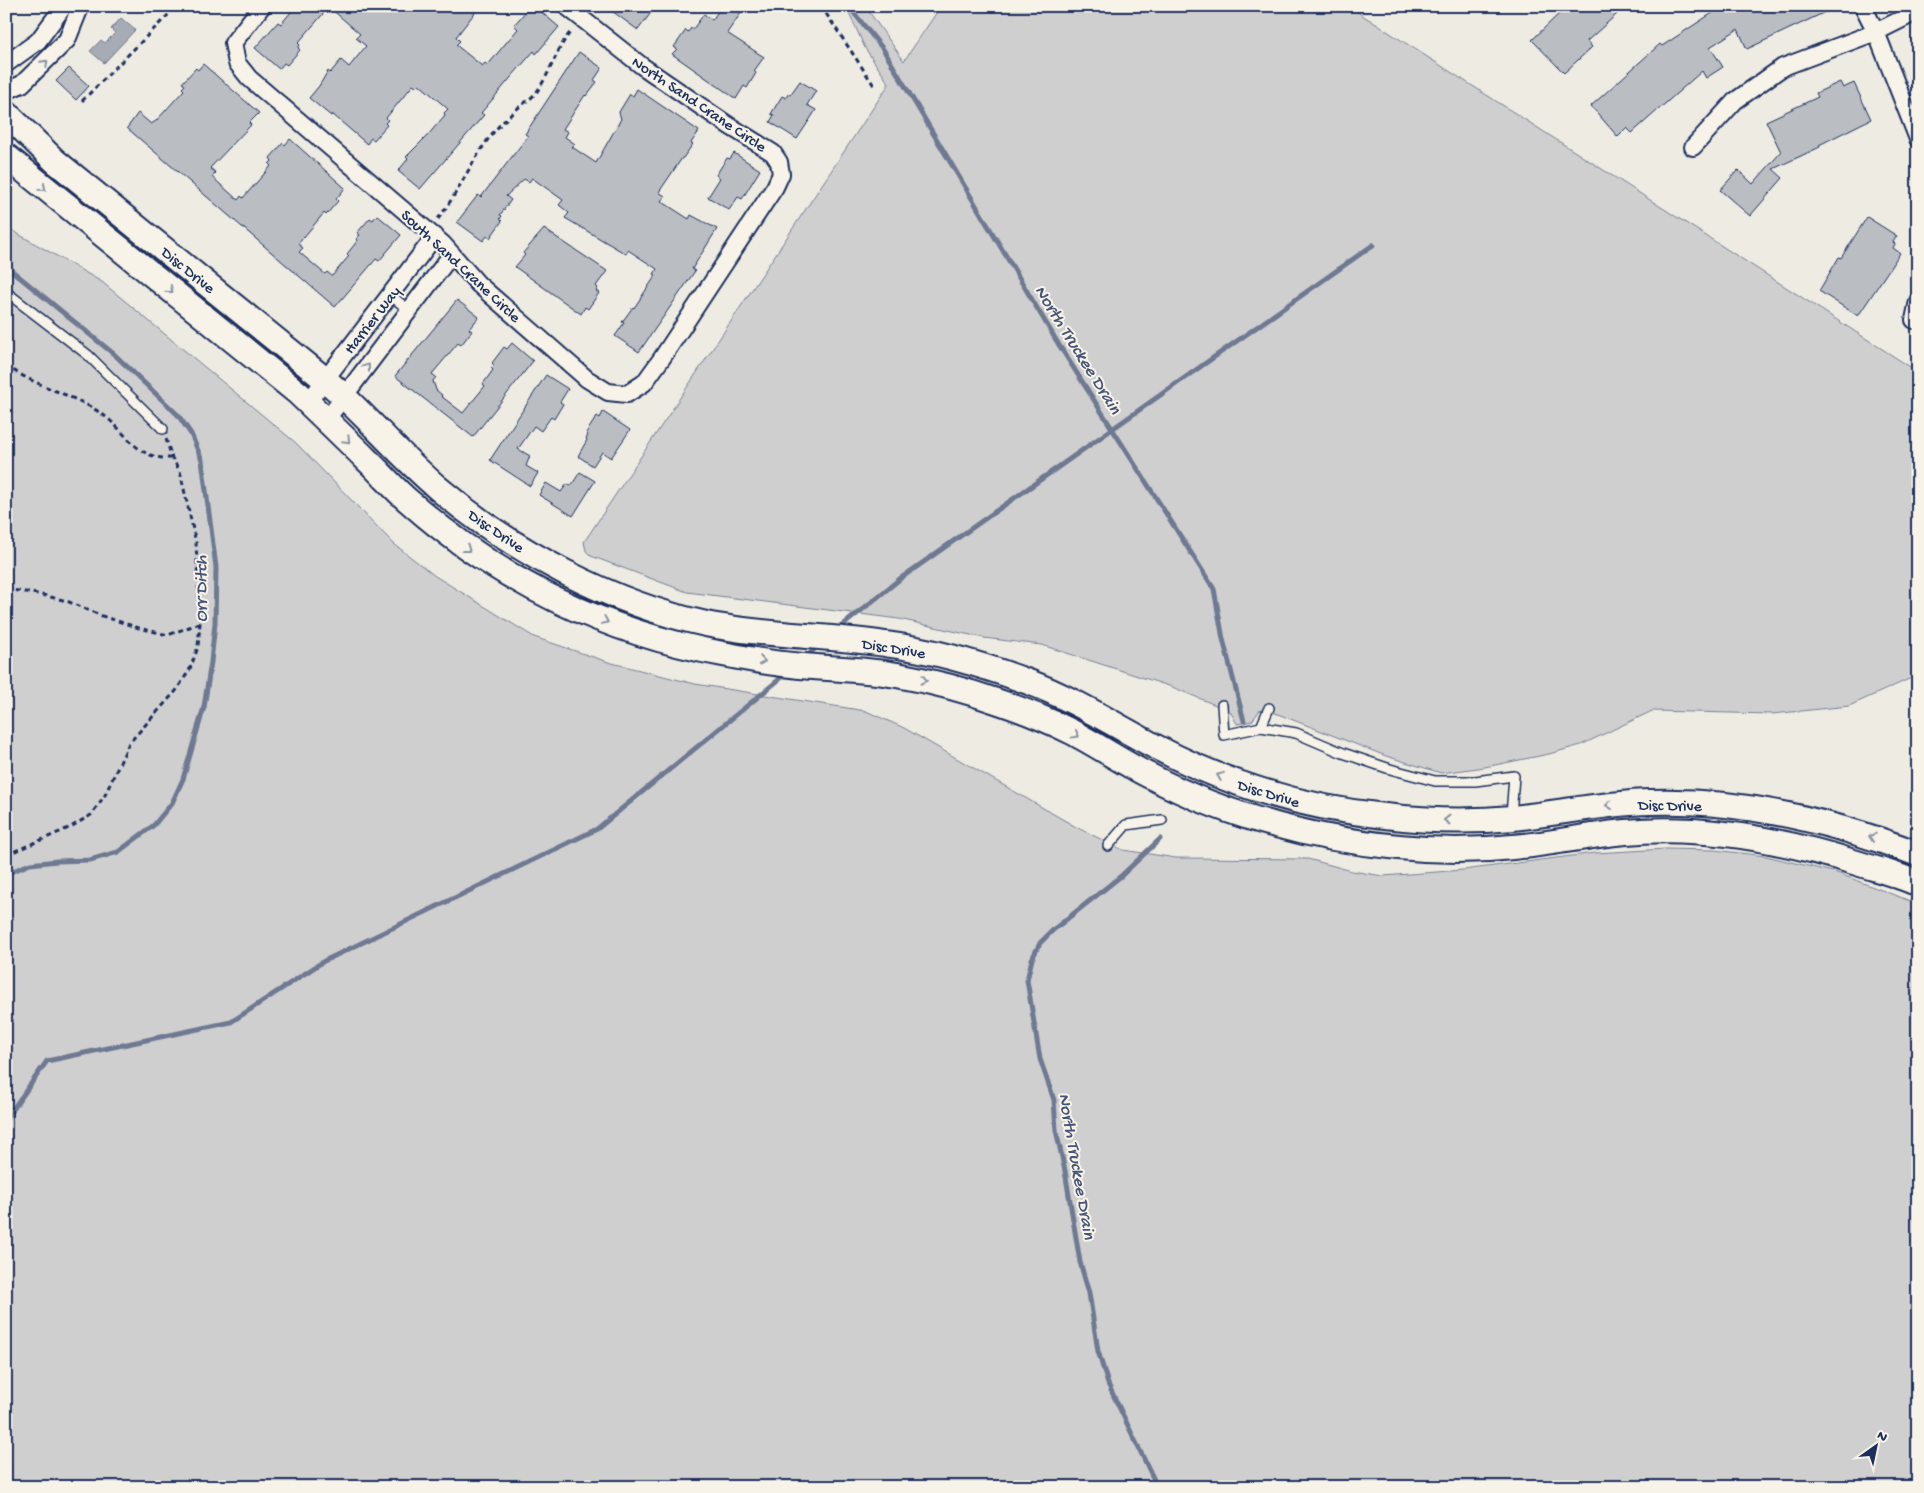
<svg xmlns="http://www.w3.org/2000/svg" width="1924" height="1493" viewBox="0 0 1924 1493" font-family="'Gochi Hand',sans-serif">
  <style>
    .green { fill: #cfcfcf; stroke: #757f96 }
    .water { fill: #a6abb5; stroke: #6e7992 }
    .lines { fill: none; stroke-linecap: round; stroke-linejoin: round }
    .stream { stroke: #6e7992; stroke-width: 5 }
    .building { fill: #babdc2; stroke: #1b2f5e }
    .service-casing { stroke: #1b2f5e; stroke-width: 12 }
    .minor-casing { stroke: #1b2f5e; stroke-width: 20 }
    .secondary-casing { stroke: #1b2f5e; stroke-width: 28 }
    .path { stroke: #1b2f5e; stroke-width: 3; stroke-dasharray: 5 4; stroke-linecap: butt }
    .service { stroke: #f7f3e8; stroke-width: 9 }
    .minor { stroke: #f7f3e8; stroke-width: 16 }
    .secondary { stroke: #f7f3e8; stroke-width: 24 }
    .oneway { stroke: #8991a3 }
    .labels { text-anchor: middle; stroke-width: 4; stroke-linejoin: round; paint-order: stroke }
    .street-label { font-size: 16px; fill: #1b2f5e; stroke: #f7f3e8 }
    .water-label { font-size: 18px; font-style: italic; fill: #455478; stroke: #f7f3e8 }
  </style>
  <rect width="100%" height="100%" fill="#eeebe2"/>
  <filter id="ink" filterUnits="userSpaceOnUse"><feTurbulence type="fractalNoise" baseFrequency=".02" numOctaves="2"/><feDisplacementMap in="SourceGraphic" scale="10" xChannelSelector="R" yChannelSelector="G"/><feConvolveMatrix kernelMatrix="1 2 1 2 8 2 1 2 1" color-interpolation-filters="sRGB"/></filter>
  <g filter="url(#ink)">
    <path class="green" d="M 846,6 L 865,6 L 904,61 L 941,6 L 1348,6 L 1918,372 L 1918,675 L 1849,706 L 1772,714 L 1652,711 L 1581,745 L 1549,754 L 1485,767 L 1441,773 L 1386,756 L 1275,713 L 1260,710 L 1252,721 L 1237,724 L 1230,711 L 1172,687 L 1042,645 L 984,638 L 899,619 L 687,592 L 591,556 L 586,551 L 584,542 L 889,84 L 865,48 Z
      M 6,227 L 102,282 L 296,443 L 394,544 L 435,576 L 534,637 L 608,662 L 695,684 L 866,711 L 904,728 L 1076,827 L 1123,850 L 1176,858 L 1308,859 L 1352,871 L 1383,876 L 1463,870 L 1595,853 L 1666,849 L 1714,850 L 1766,856 L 1837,873 L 1918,904 L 1918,1487 L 6,1487 Z"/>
    <path class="water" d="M 121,18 L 135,30 L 104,63 L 90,51 L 101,40 L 105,43 L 115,33 L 111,29 Z"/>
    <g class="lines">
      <path class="stream" d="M 851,6 L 854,13 L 883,49 L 1059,345 L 1214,589 L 1223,639 L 1244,721
        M 6,266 L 115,355 L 178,415 L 191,434 L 202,460 L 216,567 L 215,623 L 211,662 L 204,707 L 183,779 L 172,803 L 154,825 L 118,852 L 90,860 L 57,861 L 30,864 L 6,874
        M 837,630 L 901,578 L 1373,245
        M 805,658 L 819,645
        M 6,1119 L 47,1061 L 231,1022 L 324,961 L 597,829 L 787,673
        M 6,1422 L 9,1474
        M 1156,1484 L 1108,1384 L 1098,1351 L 1089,1293 L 1080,1262 L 1065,1171 L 1056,1130 L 1054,1100 L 1040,1059 L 1027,980 L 1032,959 L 1040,943 L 1053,930 L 1121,876 L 1160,839"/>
    </g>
    <path class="building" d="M 296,6 L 480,6 L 456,37 L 460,41 L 456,45 L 482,66 L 485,63 L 488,65 L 505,44 L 518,29 L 514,25 L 527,10 L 529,11 L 534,6 L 559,27 L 536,54 L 534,51 L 513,75 L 481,113 L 484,115 L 420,189 L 398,171 L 408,159 L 406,157 L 428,135 L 445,115 L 444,113 L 448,109 L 419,84 L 416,87 L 413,85 L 386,118 L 388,120 L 385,123 L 387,125 L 374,140 L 371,138 L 367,144 L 332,114 L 331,116 L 309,98 L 319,86 L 328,71 L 330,73 L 341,60 L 349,67 L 366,46 L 356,38 L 360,34 L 329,7 L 298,43 L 300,45 L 298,48 L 300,50 L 287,65 L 284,63 L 279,69 L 255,48 L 278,22 L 281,24 Z
      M 605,6 L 656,6 L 638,30 Z
      M 722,6 L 746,6 L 727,33 L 764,57 L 754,71 L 756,73 L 747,88 L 744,86 L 736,99 L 672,54 L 677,49 L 674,47 L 686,30 L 688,32 L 691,28 L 693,29 L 704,14 L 712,20 Z
      M 1567,6 L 1626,6 L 1587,41 L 1592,47 L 1564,73 L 1532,40 Z
      M 1723,6 L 1838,6 L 1747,49 L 1738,29 L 1710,47 L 1723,67 L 1706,78 L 1702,71 L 1632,133 L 1627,128 L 1618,137 L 1591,106 L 1660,44 L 1662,46 Z
      M 579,52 L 602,68 L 594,80 L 597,82 L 586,96 L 585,95 L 563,129 L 568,132 L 565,137 L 575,144 L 572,147 L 596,163 L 621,119 L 619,112 L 630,94 L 633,96 L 637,89 L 699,131 L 691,143 L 693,144 L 683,158 L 682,158 L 659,192 L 665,196 L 661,201 L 689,219 L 691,215 L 717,229 L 692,269 L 695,271 L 639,352 L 615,336 L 624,323 L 622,322 L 633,307 L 634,308 L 656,275 L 654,274 L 657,269 L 628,250 L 626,254 L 565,218 L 569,213 L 559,205 L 563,200 L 532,178 L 529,182 L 524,179 L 506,196 L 511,200 L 500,215 L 502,216 L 500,219 L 502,221 L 490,238 L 487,236 L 483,241 L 457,222 L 478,195 L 481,197 L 528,136 L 525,134 Z
      M 203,64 L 259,113 L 249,123 L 251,125 L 210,168 L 216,173 L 212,177 L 238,200 L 241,196 L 243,198 L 271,166 L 269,164 L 272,161 L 270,158 L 283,143 L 285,145 L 290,139 L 345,188 L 336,199 L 338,201 L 326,215 L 324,213 L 298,244 L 303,248 L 299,252 L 325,274 L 327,272 L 332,276 L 349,256 L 347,254 L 358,240 L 356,239 L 360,235 L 357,233 L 370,218 L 373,220 L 377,215 L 401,235 L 379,261 L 376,259 L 335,307 L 127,128 L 138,113 L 151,124 L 156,121 L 184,90 L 182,88 L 185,85 L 182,83 L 196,68 L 198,70 Z
      M 69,68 L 89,86 L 76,100 L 56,81 Z
      M 800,81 L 816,91 L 807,105 L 816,110 L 797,139 L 770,122 L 774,115 L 771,114 L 782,96 L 786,98 L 788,94 L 790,95 Z
      M 1840,82 L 1843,88 L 1854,83 L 1871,119 L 1819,145 L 1820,147 L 1773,169 L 1783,178 L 1750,216 L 1720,190 L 1738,170 L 1753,184 L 1781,152 L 1766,121 L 1818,97 L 1816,93 Z
      M 734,153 L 760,170 L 742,199 L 738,197 L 729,210 L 708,197 L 720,178 L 716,175 L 727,158 L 730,159 Z
      M 1867,217 L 1897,236 L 1893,242 L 1895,244 L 1893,248 L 1900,253 L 1858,316 L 1819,291 L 1839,257 L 1841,258 Z
      M 544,229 L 607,271 L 596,286 L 598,288 L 596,291 L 599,293 L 588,309 L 585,307 L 581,314 L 515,267 L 525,255 L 523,253 Z
      M 457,300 L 479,317 L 469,329 L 472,331 L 461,345 L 458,343 L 432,374 L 436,377 L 433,381 L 436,390 L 442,395 L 441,396 L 463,413 L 485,386 L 483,384 L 493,370 L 491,368 L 494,365 L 492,363 L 504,347 L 507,349 L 512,343 L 533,361 L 473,437 L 395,376 Z
      M 546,375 L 568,389 L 560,402 L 563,404 L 554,419 L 551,417 L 541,431 L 534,426 L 518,449 L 530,456 L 526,466 L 538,473 L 530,486 L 490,460 Z
      M 603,412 L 630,430 L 611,458 L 602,452 L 593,466 L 578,456 L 587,440 L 586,439 L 588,435 L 586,433 L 597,416 L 600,418 Z
      M 580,472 L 595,481 L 573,516 L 539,495 L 546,483 L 561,492 L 567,484 L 571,486 Z"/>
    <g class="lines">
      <defs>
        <path id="service" d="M 6,292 L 88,355 L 163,429
          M 390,295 L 409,310
          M 1222,705 L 1224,735 L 1261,727 L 1296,733 L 1343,753 L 1390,769 L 1435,781 L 1475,781 L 1514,776 L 1511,816
          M 1261,727 L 1269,708
          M 1108,846 L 1126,825 L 1162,820"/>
        <path id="minor" d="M 262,6 L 233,43 L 237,63 L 249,78 L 443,244 L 478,284 L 587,379 L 608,392 L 627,394 L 644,383 L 662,358 L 775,187 L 781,174 L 779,162 L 773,153 L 728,125 L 642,66 L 566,6
          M 1863,6 L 1876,32 L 1918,139
          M 6,64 L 38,41 L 64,6
          M 6,91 L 22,84 L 67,40 L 79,10 L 79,6
          M 1693,147 L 1735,101 L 1783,67 L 1876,32 L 1918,11
          M 1914,320 L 1918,301
          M 308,402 L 435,236
          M 327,419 L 452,254"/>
        <path id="secondary" d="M 6,113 L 55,161 L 328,382 C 367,416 400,456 439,489 C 512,551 613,604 706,624 C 765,636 825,635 885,644 C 933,650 980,664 1026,681 C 1072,698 1113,724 1156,747 C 1227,784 1305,808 1385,816 C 1427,821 1471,822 1513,818 C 1559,813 1604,803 1650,802 C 1742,799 1832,821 1918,854
          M 6,156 L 298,393 C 321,415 344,437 367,460 C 382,474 395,490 411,503 C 499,581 607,633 723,654 C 743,658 763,662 783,664 C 821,669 859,668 897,675 C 931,681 965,690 999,702 C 1023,710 1048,720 1072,732 C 1097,745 1122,762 1148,775 C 1226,816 1312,839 1399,847 C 1437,851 1476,851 1513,847 C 1551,844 1588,835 1626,832 C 1703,825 1787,841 1860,864 C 1879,870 1899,875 1918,884"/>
      </defs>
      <use href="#service" class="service-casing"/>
      <use href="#minor" class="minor-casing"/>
      <use href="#secondary" class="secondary-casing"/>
      <path class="path" d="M 821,6 L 875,87
        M 82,101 L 172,11 L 179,6
        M 438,219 C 458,193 470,164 489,138 C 497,127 508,117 518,108 C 525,102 534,97 538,90 C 551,71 557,48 572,30
        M 6,365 C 36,388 76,394 106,417 C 129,435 137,460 172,458
        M 6,589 L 38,594 L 67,601 L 102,616 L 139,628 L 168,635 L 200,623
        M 6,855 L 69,828 L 91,815 L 105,795 L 129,743 L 176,691 L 190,669 L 198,647 L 200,623 L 196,543 L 180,471 L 172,458 L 166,439"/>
      <use href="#service" class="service"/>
      <use href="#minor" class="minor"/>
      <use href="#secondary" class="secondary"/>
    </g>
    <defs><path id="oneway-chevron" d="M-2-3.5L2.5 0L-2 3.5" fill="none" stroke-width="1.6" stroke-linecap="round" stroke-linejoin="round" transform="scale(1.25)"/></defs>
    <g class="oneway">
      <use href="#oneway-chevron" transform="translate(45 63) rotate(-45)"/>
      <use href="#oneway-chevron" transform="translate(43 188) rotate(40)"/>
      <use href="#oneway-chevron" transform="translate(170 290) rotate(39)"/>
      <use href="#oneway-chevron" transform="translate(367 367) rotate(-53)"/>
      <use href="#oneway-chevron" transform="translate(347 440) rotate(45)"/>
      <use href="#oneway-chevron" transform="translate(467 549) rotate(37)"/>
      <use href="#oneway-chevron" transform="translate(605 621) rotate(23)"/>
      <use href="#oneway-chevron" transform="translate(762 661) rotate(9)"/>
      <use href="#oneway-chevron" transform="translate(924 680) rotate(12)"/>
      <use href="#oneway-chevron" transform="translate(1076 735) rotate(29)"/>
      <use href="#oneway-chevron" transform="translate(1220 776) rotate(-158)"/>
      <use href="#oneway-chevron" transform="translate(1609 805) rotate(173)"/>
      <use href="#oneway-chevron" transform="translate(1447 820) rotate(-180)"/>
      <use href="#oneway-chevron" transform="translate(1872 837) rotate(-162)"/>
    </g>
  </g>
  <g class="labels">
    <g class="street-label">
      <text transform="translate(700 103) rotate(34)" y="6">North Sand Crane Circle</text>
      <text transform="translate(462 265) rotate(43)" y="6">South Sand Crane Circle</text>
      <text transform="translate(189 269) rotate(39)" y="6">Disc Drive</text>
      <text transform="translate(371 319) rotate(-52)" y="6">Harrier Way</text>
      <text transform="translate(497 530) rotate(34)" y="6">Disc Drive</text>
      <text transform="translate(894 647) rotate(9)" y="6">Disc Drive</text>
      <text transform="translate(1269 792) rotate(17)" y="6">Disc Drive</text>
      <text transform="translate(1670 804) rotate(1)" y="6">Disc Drive</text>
    </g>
    <g class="water-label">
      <text transform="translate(1079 349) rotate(58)" y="6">North Truckee Drain</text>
      <text transform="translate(200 589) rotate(-90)" y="6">Orr Ditch</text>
      <text transform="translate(1078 1166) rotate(80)" y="6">North Truckee Drain</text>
    </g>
  </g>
  <rect width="1924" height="1493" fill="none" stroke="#f7f3e8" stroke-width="25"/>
  <rect x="12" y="12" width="1899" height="1468" fill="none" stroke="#1b2f5e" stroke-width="2" filter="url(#ink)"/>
  <g transform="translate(1876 1446) rotate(33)" stroke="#f7f3e8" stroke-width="4" paint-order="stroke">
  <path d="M0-4L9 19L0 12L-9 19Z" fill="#1b2f5e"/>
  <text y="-8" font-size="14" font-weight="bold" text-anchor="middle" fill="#1b2f5e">N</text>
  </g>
</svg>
